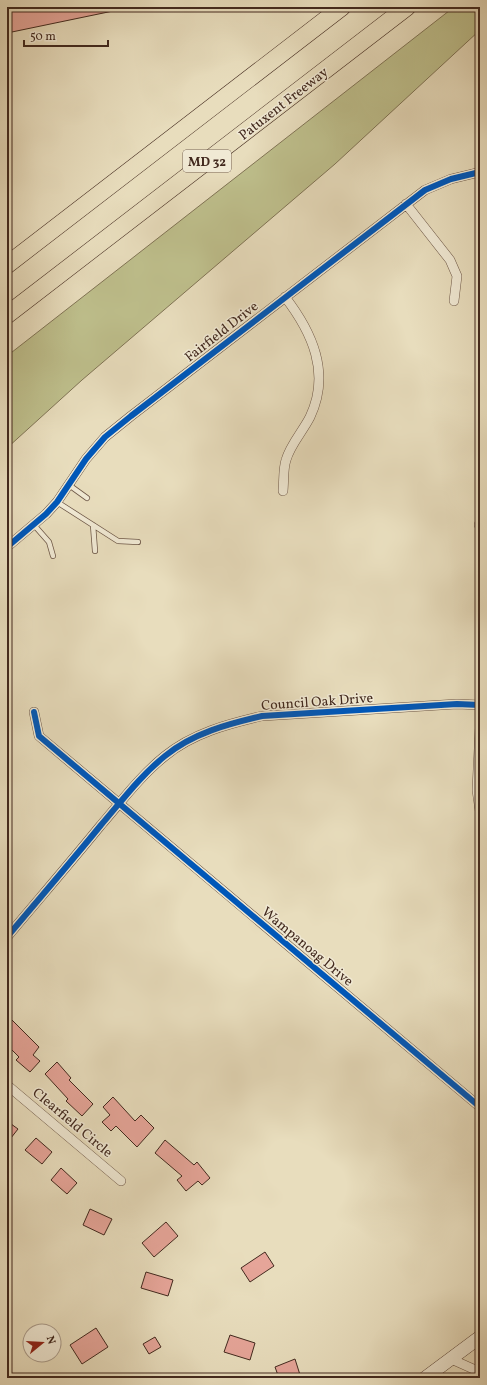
<svg xmlns="http://www.w3.org/2000/svg" width="487" height="1385" viewBox="0 0 487 1385" font-family="Vollkorn,serif">
  <style>
    .green { fill: #bebf8c; stroke: #807455 }
    .building { fill: #e6a599; stroke: #42291e }
    .lines { fill: none; stroke-linecap: round; stroke-linejoin: round }
    .lane-casing { stroke: #6c5646; stroke-width: 6 }
    .street-casing { stroke: #6c5646; stroke-width: 10 }
    .secondary-casing { stroke: #42291e; stroke-width: 14 }
    .highway-casing { stroke: #42291e; stroke-width: 18 }
    .lane { stroke: #f0e9d4; stroke-width: 4.5 }
    .street { stroke: #f0e9d4; stroke-width: 9 }
    .secondary { stroke: #f0e9d4; stroke-width: 13 }
    .highway { stroke: #e8ddbd; stroke-width: 17 }
    .cycleway-casing { stroke: #f0e9d4; stroke-width: 8 }
    .cycleway { stroke: #0057b8; stroke-width: 6 }
    .labels { text-anchor: middle; stroke-width: 3; stroke-linejoin: round; paint-order: stroke }
    .shield { fill: #f0e9d4; stroke: #766355; stroke-width: 1 }
    .shield-label { font-size: 13px; font-weight: bold; fill: #42291e }
    .street-label { font-size: 14px; fill: #42291e; stroke: #f0e9d4 }
  </style>
  <rect width="100%" height="100%" fill="#e8ddbd"/>
  <filter id="stains"><feTurbulence type="fractalNoise" baseFrequency=".005" numOctaves="4"/><feColorMatrix values="0 0 0 0 .2 0 0 0 0 .09 0 0 0 0 .02 0 0 0 .5 -.17"/></filter>
  <radialGradient id="worn" r=".72"><stop offset=".6" stop-color="#630" stop-opacity="0"/><stop offset="1" stop-color="#630" stop-opacity=".3"/></radialGradient>
  <path class="green" d="M 454,7 L 480,7 L 480,30 L 335,164 L 82,380 L 7,448 L 7,356 Z"/>
  <path class="building" d="M 7,7 L 112,7 L 113,11 L 7,33 Z
    M 7,1015 L 39,1047 L 33,1055 L 40,1061 L 30,1072 L 16,1060 L 19,1057 L 7,1045 Z
    M 57,1062 L 71,1078 L 69,1080 L 93,1104 L 82,1116 L 66,1101 L 68,1099 L 45,1074 Z
    M 113,1097 L 135,1121 L 141,1115 L 154,1128 L 137,1147 L 116,1126 L 111,1131 L 102,1122 L 110,1115 L 103,1107 Z
    M 7,1121 L 18,1129 L 7,1143 Z
    M 36,1138 L 52,1152 L 42,1164 L 25,1150 Z
    M 165,1140 L 194,1165 L 197,1162 L 210,1178 L 202,1185 L 198,1181 L 186,1191 L 177,1180 L 182,1176 L 155,1153 Z
    M 61,1168 L 77,1183 L 67,1194 L 51,1180 Z
    M 90,1209 L 112,1219 L 104,1235 L 83,1225 Z
    M 166,1222 L 178,1236 L 154,1257 L 142,1243 Z
    M 265,1252 L 274,1266 L 250,1282 L 241,1268 Z
    M 146,1272 L 173,1280 L 168,1296 L 141,1288 Z
    M 96,1328 L 108,1347 L 82,1364 L 70,1345 Z
    M 230,1335 L 255,1343 L 250,1360 L 224,1352 Z
    M 155,1337 L 161,1347 L 149,1354 L 143,1344 Z
    M 295,1359 L 301,1378 L 279,1378 L 275,1367 Z"/>
  <g class="lines">
    <defs>
      <path id="lane" d="M 69,485 L 87,498
        M 57,502 L 118,541 L 138,542
        M 34,525 L 49,542 L 53,556
        M 93,525 L 95,551"/>
      <path id="street" d="M 406,204 L 450,260 L 457,276 L 454,301
        M 283,491 C 284,481 283,469 286,460 C 290,445 303,431 310,417 C 331,373 312,332 285,297
        M 479,525 L 480,522
        M 7,547 L 46,514 L 57,502 L 86,459 L 105,437 L 131,416 L 425,190 L 451,179 L 480,172
        M 34,712 L 39,736 L 480,1107
        M 480,728 L 477,790 L 480,811
        M 7,937 C 38,900 70,863 101,825 C 121,802 140,776 165,756 C 193,733 228,724 262,716 L 457,704 L 480,705
        M 7,1085 L 121,1181
        M 451,1359 L 480,1372"/>
      <path id="secondary" d="M 425,1378 L 480,1337"/>
      <path id="highway" d="M 7,265 L 342,7
        M 7,315 L 407,7"/>
    </defs>
    <use href="#lane" class="lane-casing"/>
    <use href="#street" class="street-casing"/>
    <use href="#secondary" class="secondary-casing"/>
    <use href="#highway" class="highway-casing"/>
    <use href="#lane" class="lane"/>
    <use href="#street" class="street"/>
    <use href="#secondary" class="secondary"/>
    <use href="#highway" class="highway"/>
    <defs>
      <path id="cycleway" d="M 7,547 L 46,514 L 57,502 L 86,459 L 105,437 L 131,416 L 425,190 L 451,179 L 480,172
        M 34,712 L 39,736 L 480,1107
        M 7,937 C 38,900 70,863 101,825 C 121,802 140,776 165,756 C 193,733 228,724 262,716 L 457,704 L 480,705"/>
    </defs>
    <use href="#cycleway" class="cycleway-casing"/>
    <use href="#cycleway" class="cycleway"/>
  </g>
  <g class="labels">
    <rect class="shield" x="183" y="150" width="48" height="22" rx="3"/>
    <g class="shield-label">
      <text x="207" y="166">MD 32</text>
    </g>
    <g class="street-label">
      <text transform="translate(283 103) rotate(-38)" y="5">Patuxent Freeway</text>
      <text transform="translate(221 331) rotate(-38)" y="5">Fairfield Drive</text>
      <text transform="translate(317 701) rotate(-4)" y="5">Council Oak Drive</text>
      <text transform="translate(308 946) rotate(40)" y="5">Wampanoag Drive</text>
      <text transform="translate(73 1122) rotate(40)" y="5">Clearfield Circle</text>
    </g>
  </g>
  <rect width="487" height="1385" fill="none" stroke="#e8ddbd" stroke-width="24"/>
  <rect x="8" y="8" width="471" height="1369" fill="none" stroke="#42291e" stroke-width="2"/>
  <rect x="12" y="12" width="463" height="1361" fill="none" stroke="#42291e"/>
  <g transform="translate(42 1343) rotate(72)"><circle r="19" fill="#f0e9d4" stroke="#aa9c8b"/>
  <path d="M0-3L7 15L0 10L-7 15Z" fill="#8f2418"/>
  <text y="-6" font-size="11" font-weight="bold" text-anchor="middle" fill="#42291e">N</text>
  </g>
  <path d="M24 40v6h84v-6" fill="none" stroke="#42291e" stroke-width="2"/>
  <text x="30" y="40" font-size="12" fill="#42291e" stroke="#f0e9d4" stroke-width="3" paint-order="stroke">50 m</text>
  <rect width="100%" height="100%" filter="url(#stains)"/>
  <rect width="100%" height="100%" fill="url(#worn)"/>
</svg>
